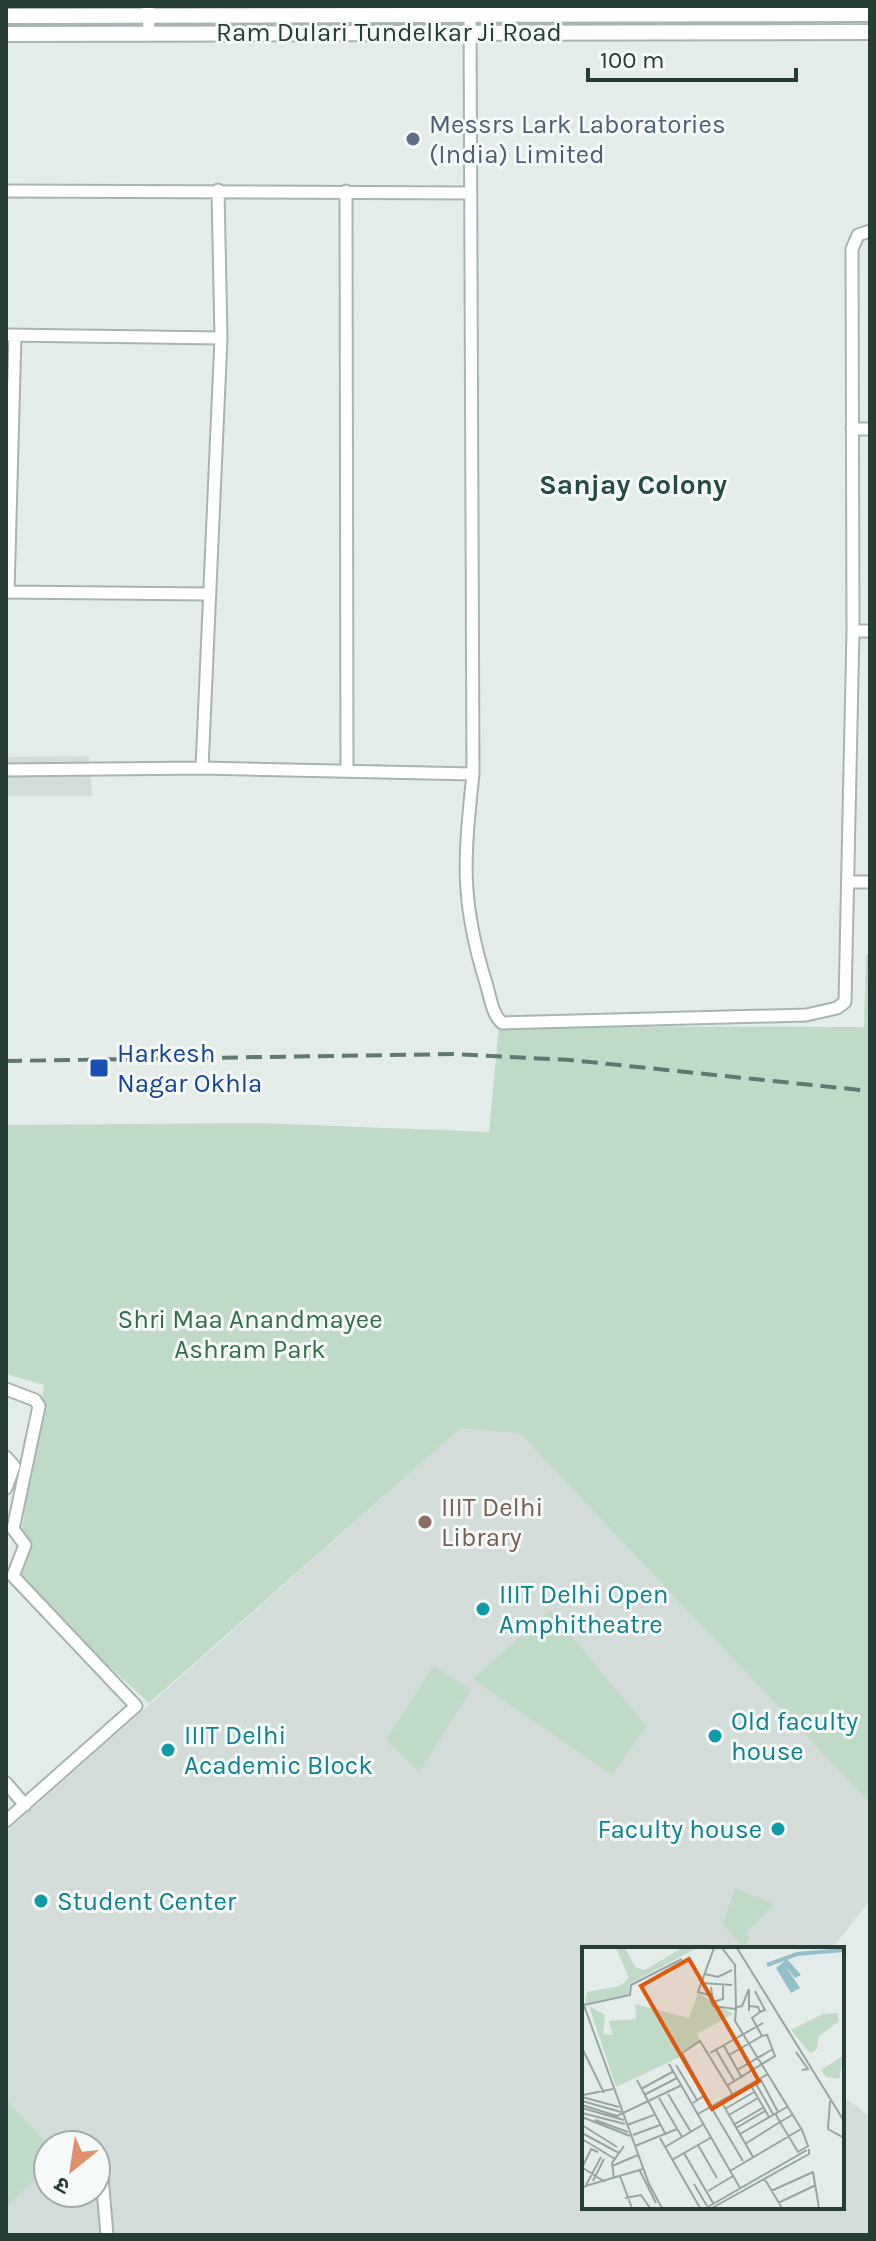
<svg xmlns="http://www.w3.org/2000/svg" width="876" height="2241" viewBox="0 0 876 2241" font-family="Karla,'Noto Sans Devanagari',sans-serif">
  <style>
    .built { fill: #d3dcd8; fill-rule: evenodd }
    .green { fill: #c0dac8 }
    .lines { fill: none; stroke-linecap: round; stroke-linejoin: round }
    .minor-casing { stroke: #a7b4b0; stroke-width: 15 }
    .tertiary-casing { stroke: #a7b4b0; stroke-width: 18 }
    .minor { stroke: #fff; stroke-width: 11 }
    .tertiary { stroke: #fff; stroke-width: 14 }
    .rail { stroke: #607772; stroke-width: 4; stroke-dasharray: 16 8; stroke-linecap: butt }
    .service-dot { fill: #5c6f8a; stroke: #f5f9f7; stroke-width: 3 }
    .transit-dot { fill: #1a4fb4; stroke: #f5f9f7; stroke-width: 3 }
    .education-dot { fill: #8d6e63; stroke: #f5f9f7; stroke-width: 3 }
    .culture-dot { fill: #0f9aa8; stroke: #f5f9f7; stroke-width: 3 }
    .labels { text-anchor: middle; stroke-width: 6; stroke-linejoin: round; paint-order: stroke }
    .street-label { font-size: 26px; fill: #263c37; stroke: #f5f9f7 }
    .service-label { font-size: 26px; fill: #4e5e75; stroke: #f5f9f7; text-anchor: start }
    .transit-label { font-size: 26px; fill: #164399; stroke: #f5f9f7; text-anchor: start }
    .park-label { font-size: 26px; fill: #356e4e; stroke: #f5f9f7 }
    .education-label { font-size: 26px; fill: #785e54; stroke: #f5f9f7; text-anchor: start }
    .culture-label { font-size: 26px; fill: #0d838f; stroke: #f5f9f7; text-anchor: start }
    .neighbourhood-label { font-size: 28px; font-weight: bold; fill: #244b44; stroke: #f5f9f7 }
    .inset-river { fill: none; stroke: #93bfca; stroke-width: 4 }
    .inset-road { fill: none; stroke: #98a6a2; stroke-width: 2 }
    .view { fill: #de580e; fill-opacity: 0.15; stroke: #de580e; stroke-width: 4 }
    .inset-edge { fill: none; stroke: #263c37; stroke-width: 4 }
  </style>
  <rect width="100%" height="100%" fill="#e4ece9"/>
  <path class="built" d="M 89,756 L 92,796 L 6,796 L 6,757 Z
    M 461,1428 L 520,1430 L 870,1802 L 870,1900 L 832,1949 L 584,1949 L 584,2207 L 842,2207 L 842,2095 L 870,2117 L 870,2235 L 6,2235 L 6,1832 ZM 48,2145 L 96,2145 L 96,2193 L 48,2193 Z"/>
  <path class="green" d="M 866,954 L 870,954 L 870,1803 L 520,1433 L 461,1428 L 149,1703 L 14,1580 L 44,1385 L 6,1374 L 6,1125 L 259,1123 L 489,1132 L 499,1026 L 864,1027 Z
    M 550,1610 L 646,1726 L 612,1775 L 473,1679 Z
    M 434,1666 L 471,1690 L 419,1772 L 386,1740 Z
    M 735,1888 L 774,1904 L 746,1933 L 750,1938 L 743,1947 L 723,1924 Z
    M 6,2100 L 49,2145 L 48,2167 L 6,2207 Z"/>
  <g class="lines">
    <defs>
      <path id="minor" d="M 148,6 L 149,32
        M 470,13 L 473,774 C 464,859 460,900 486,983 C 490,996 492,1014 502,1023 L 806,1015 L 837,1008 L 845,1002 L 853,631 L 852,249 L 858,235 L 870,231
        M 6,191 L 471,193
        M 346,191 L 347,770
        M 6,335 L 221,338
        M 852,429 L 870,429
        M 6,592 L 208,594
        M 8,592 L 15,335
        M 853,631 L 870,631
        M 202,768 L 221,338 L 218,190
        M 6,770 L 202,768 L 473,774
        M 848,882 L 870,882
        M 6,1389 L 35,1400 L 39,1406 L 13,1529 L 25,1545 L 13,1576 L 136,1706 L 6,1821
        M 6,1457 L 14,1466 L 6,1488
        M 6,1783 L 25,1805
        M 101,2166 L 107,2235"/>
      <path id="tertiary" d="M 6,16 L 870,14
        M 6,34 L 870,32"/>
    </defs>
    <use href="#minor" class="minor-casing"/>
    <use href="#tertiary" class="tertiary-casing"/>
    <use href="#minor" class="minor"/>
    <use href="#tertiary" class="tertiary"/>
    <path class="rail" d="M 6,1061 L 454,1054 L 570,1060 L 870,1091"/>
  </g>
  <circle class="service-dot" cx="413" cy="139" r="8"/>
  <rect class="transit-dot" x="89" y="1058" width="20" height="20" rx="4"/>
  <circle class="education-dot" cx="425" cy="1522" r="8"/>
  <g class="culture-dot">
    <circle cx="483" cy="1609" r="8"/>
    <circle cx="715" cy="1736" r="8"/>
    <circle cx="168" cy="1750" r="8"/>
    <circle cx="778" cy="1829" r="8"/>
    <circle cx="41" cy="1901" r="8"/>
  </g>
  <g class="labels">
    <g class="street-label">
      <text x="389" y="41">Ram Dulari Tundelkar Ji Road</text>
    </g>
    <g class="service-label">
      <text x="429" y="133">Messrs Lark Laboratories<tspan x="429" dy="30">(India) Limited</tspan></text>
    </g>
    <g class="transit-label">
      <text x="117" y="1062">Harkesh<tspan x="117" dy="30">Nagar Okhla</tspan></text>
    </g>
    <g class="park-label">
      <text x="250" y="1328">Shri Maa Anandmayee<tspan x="250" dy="30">Ashram Park</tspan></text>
    </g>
    <g class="education-label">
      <text x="441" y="1516">IIIT Delhi<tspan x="441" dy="30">Library</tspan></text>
    </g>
    <g class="culture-label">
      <text x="499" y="1603">IIIT Delhi Open<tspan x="499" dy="30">Amphitheatre</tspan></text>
      <text x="731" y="1730">Old faculty<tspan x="731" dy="30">house</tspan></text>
      <text x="184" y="1744">IIIT Delhi<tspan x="184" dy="30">Academic Block</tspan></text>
      <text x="762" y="1838" text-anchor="end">Faculty house</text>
      <text x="57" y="1910">Student Center</text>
    </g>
    <g class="neighbourhood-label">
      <text x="633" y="494">Sanjay Colony</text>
    </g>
  </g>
  <g transform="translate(582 1947)">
    <rect width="262" height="262" fill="#e4ece9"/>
    <path d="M 34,1 L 43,1 L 53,20 L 63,23 L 100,1 L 115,1 L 47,37 L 47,47 L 3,57 L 5,45 L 38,39 L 47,31 ZM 116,46 L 151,67 L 115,87 L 118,94 L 98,105 L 100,109 L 34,140 L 7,59 L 23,68 L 21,87 L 31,88 L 27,74 L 54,72 L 53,57 L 107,71 ZM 255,66 L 257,74 L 236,90 L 235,102 L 228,106 L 209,83 L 241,67 ZM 262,108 L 257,132 L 244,130 L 239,123 Z" fill="#c0dac8"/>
    <path d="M 205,12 L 219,28 L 213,31 L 203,18 L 218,41 L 209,46 L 194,21 Z" fill="#93bfca"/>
    <path class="inset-river" d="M 185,18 L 215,7 L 262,3"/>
    <path class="inset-road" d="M 132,1 L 116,45 L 127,48 L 131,59 L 154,62 L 153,74 L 220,183 L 226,199 L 216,205 L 198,175 L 210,168M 140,1 L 153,18 L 154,62M 155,1 L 262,174M 123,27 L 136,30 L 150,23M 119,36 L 150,38M 129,40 L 131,55 L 141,52 L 141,39M 173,44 L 183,63 L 178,65M 0,53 L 67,237 L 80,261M 2,58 L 48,48 L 49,38 L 100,12M 155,60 L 160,59 L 167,42 L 167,64M 142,99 L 160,131M 0,101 L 22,146M 134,103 L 153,135M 214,105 L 226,122 L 220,123M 128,106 L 181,76M 147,108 L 180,89M 87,117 L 158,241M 94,118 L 115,153M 155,123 L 191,102M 178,131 L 196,165M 55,133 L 84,188M 173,135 L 191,167M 168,137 L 187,170M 146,138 L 193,109 L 185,88 L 180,89 L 170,71 L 178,65 L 176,60 L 168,59M 59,142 L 92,124M 86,147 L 109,185M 1,148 L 31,142M 62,148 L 95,131M 0,150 L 37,160M 77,151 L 100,190M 0,154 L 39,165M 139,154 L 171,210M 248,154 L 246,182 L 262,191M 111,156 L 123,148 L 100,106 L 118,94 L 151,148M 0,158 L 35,169 L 100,138M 129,160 L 161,214M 0,161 L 42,173M 143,162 L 172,145M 0,166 L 43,177M 116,167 L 186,127M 147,168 L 176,151M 0,170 L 48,189M 13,173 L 46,185M 153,177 L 182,160M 0,178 L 35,200M 45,178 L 72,168M 154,181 L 183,164M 0,186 L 37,206M 158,187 L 205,160M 51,188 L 78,178M 78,191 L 118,261M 0,192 L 33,212M 163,197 L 198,175 L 193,166M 116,198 L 135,231M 53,199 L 95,182M 83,200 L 122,177M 102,206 L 131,256M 90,213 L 130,190M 30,219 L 56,208M 0,221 L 9,202 L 16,205M 1,221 L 23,235M 57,222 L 74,256M 148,224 L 219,182M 231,225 L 237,261M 38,229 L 50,261M 182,231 L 200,261M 32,232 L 30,216 L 42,199M 11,234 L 22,212M 112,237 L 125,259M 0,240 L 61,222M 3,240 L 19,210M 126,244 L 151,229M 189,244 L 231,225M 43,251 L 59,248 L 68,261M 196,256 L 234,238M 124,261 L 225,203M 130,261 L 227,207 L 227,202"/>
    <path class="view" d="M 107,12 L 177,134 L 130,162 L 59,39 Z"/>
    <rect width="262" height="262" class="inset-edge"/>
  </g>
  <rect width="876" height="2241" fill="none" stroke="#263c37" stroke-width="16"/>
  <g transform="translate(72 2169) rotate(210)"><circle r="38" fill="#f5f9f7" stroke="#a2adaa" stroke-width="2"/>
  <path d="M0-6L14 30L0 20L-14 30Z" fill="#e1906d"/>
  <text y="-12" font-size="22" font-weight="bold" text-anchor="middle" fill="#263c37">उ</text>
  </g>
  <path d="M588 68v12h208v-12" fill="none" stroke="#263c37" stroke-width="4"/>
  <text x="600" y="68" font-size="24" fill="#263c37" stroke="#f5f9f7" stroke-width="6" paint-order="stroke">100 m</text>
</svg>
